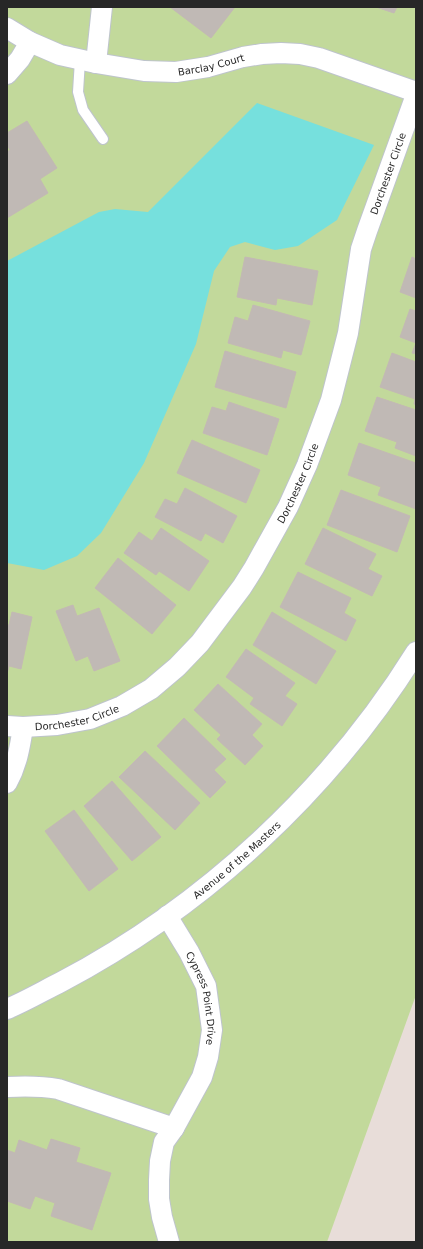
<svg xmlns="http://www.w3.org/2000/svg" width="423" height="1249" viewBox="0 0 423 1249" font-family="'DejaVu Sans',sans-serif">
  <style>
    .green { fill: #c2d99b }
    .water { fill: #76e0dd }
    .building { fill: #c0b9b5; stroke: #c3b9b4 }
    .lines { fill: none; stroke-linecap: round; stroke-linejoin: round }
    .service-casing { stroke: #bec4cc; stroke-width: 12 }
    .minor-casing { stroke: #bec4cc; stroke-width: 22 }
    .service { stroke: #fff; stroke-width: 10 }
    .minor { stroke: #fff; stroke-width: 20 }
    .labels { text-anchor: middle; stroke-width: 4; stroke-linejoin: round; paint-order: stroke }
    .street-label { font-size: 10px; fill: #272727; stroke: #fff }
  </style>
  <rect width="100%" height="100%" fill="#e8ddd9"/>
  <path class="green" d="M 7,7 L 416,7 L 416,995 L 327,1242 L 7,1242 Z"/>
  <path class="water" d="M 257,103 L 374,145 L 337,220 L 298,246 L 275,250 L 245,242 L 230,247 L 214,271 L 196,344 L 144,463 L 101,533 L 77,556 L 44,570 L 7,563 L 7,261 L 99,212 L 115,209 L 148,212 Z"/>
  <path class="building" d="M 170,7 L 235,7 L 211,38 Z
    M 376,7 L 397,7 L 394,13 Z
    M 27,121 L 57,168 L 40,179 L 48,193 L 7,218 L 7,152 L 10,150 L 7,145 L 7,133 Z
    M 245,257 L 318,271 L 312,305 L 277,298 L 276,305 L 237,297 Z
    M 412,257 L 416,259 L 416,298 L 400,292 Z
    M 253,305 L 310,321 L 301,355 L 283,350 L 281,358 L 228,343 L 235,317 L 248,321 Z
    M 410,309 L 416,311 L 416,354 L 412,353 L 416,343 L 400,337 Z
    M 225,351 L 296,372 L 286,408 L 215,387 Z
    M 392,353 L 416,362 L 416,405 L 414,404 L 415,399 L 380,387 Z
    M 377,397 L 416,410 L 416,456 L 395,448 L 397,442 L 365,431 Z
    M 229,402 L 279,419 L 267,455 L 203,433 L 212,407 L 226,411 Z
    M 192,440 L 260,470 L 246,503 L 177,473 Z
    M 359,443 L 416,463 L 416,509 L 378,495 L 381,487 L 348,475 Z
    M 185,488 L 237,516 L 223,543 L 205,533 L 201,541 L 155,517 L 165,499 L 177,504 Z
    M 341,490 L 410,516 L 397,552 L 327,525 Z
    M 161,528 L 209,561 L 189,591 L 159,571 L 156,575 L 124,553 L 139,532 L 152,541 Z
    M 323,528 L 376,554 L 368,569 L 382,576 L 372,596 L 305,564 Z
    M 118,558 L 176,605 L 152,634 L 95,588 Z
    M 298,572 L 351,598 L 344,613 L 356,620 L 346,641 L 280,607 Z
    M 73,605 L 77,616 L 99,608 L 120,661 L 94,671 L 88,656 L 76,661 L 56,611 Z
    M 12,612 L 32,617 L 21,669 L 9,666 L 7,674 L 7,625 L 9,625 Z
    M 272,612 L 336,651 L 316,684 L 253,645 Z
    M 246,649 L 295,683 L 285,696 L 297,704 L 282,726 L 250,704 L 254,698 L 226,677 Z
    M 218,684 L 262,724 L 252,735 L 263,746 L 245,765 L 217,739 L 221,735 L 194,710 Z
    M 184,718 L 226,759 L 214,770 L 226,782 L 210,798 L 157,746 Z
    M 145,751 L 200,803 L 175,830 L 119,777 Z
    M 112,781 L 161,837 L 132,861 L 84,806 Z
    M 74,810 L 118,869 L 89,891 L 45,831 Z
    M 51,1139 L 80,1148 L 76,1162 L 111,1173 L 92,1230 L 51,1216 L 55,1203 L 35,1196 L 30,1209 L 7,1201 L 7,1150 L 15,1153 L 19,1140 L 47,1150 Z"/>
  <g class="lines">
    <defs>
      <path id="service" d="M 80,60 L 78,92 L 83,110 L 103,139"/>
      <g id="minor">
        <path id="s1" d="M 7,28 L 30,42 L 60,55 L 96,63 L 144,71 L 176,72 L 208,67 L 243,57 L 262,54 L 281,53 L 300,54 L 319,58 L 416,92"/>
        <path d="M 96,63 L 102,7"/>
        <path d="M 7,74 L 20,59 L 30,42"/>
        <path id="s2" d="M 7,726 L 23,727 L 57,725 L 90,719 L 122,706 L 151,689 L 177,667 L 200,643 L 242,587 L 254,568 L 288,507 L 307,465 L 331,400 L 348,333 L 361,249 L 367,231 L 416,95"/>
        <path d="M 7,783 C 17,765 20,747 23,727"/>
        <path id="s3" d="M 167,916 L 189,952 L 206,986 L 212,1030 L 208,1057 L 202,1077 L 174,1128 L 164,1142 L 160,1161 L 159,1180 L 159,1199 L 162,1217 L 169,1242"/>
        <path id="s4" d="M 7,1009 C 26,1001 43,991 61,982 C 205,906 330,790 416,652"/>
        <path d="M 7,1087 C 24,1086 41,1086 58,1089 L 174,1128"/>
      </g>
    </defs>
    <use href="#service" class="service-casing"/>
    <use href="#minor" class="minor-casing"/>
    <use href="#service" class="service"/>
    <use href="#minor" class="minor"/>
  </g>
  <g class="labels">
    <g class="street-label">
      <text dy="4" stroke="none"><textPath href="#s1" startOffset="213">Barclay Court</textPath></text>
      <text dy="4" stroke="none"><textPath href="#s2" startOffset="731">Dorchester Circle</textPath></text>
      <text dy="4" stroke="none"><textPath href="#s2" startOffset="407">Dorchester Circle</textPath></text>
      <text dy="4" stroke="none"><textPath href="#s2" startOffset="71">Dorchester Circle</textPath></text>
      <text dy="4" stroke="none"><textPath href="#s4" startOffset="275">Avenue of the Masters</textPath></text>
      <text dy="4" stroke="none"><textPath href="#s3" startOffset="91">Cypress Point Drive</textPath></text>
    </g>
  </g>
  <rect width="423" height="1249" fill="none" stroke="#272727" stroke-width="16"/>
</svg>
